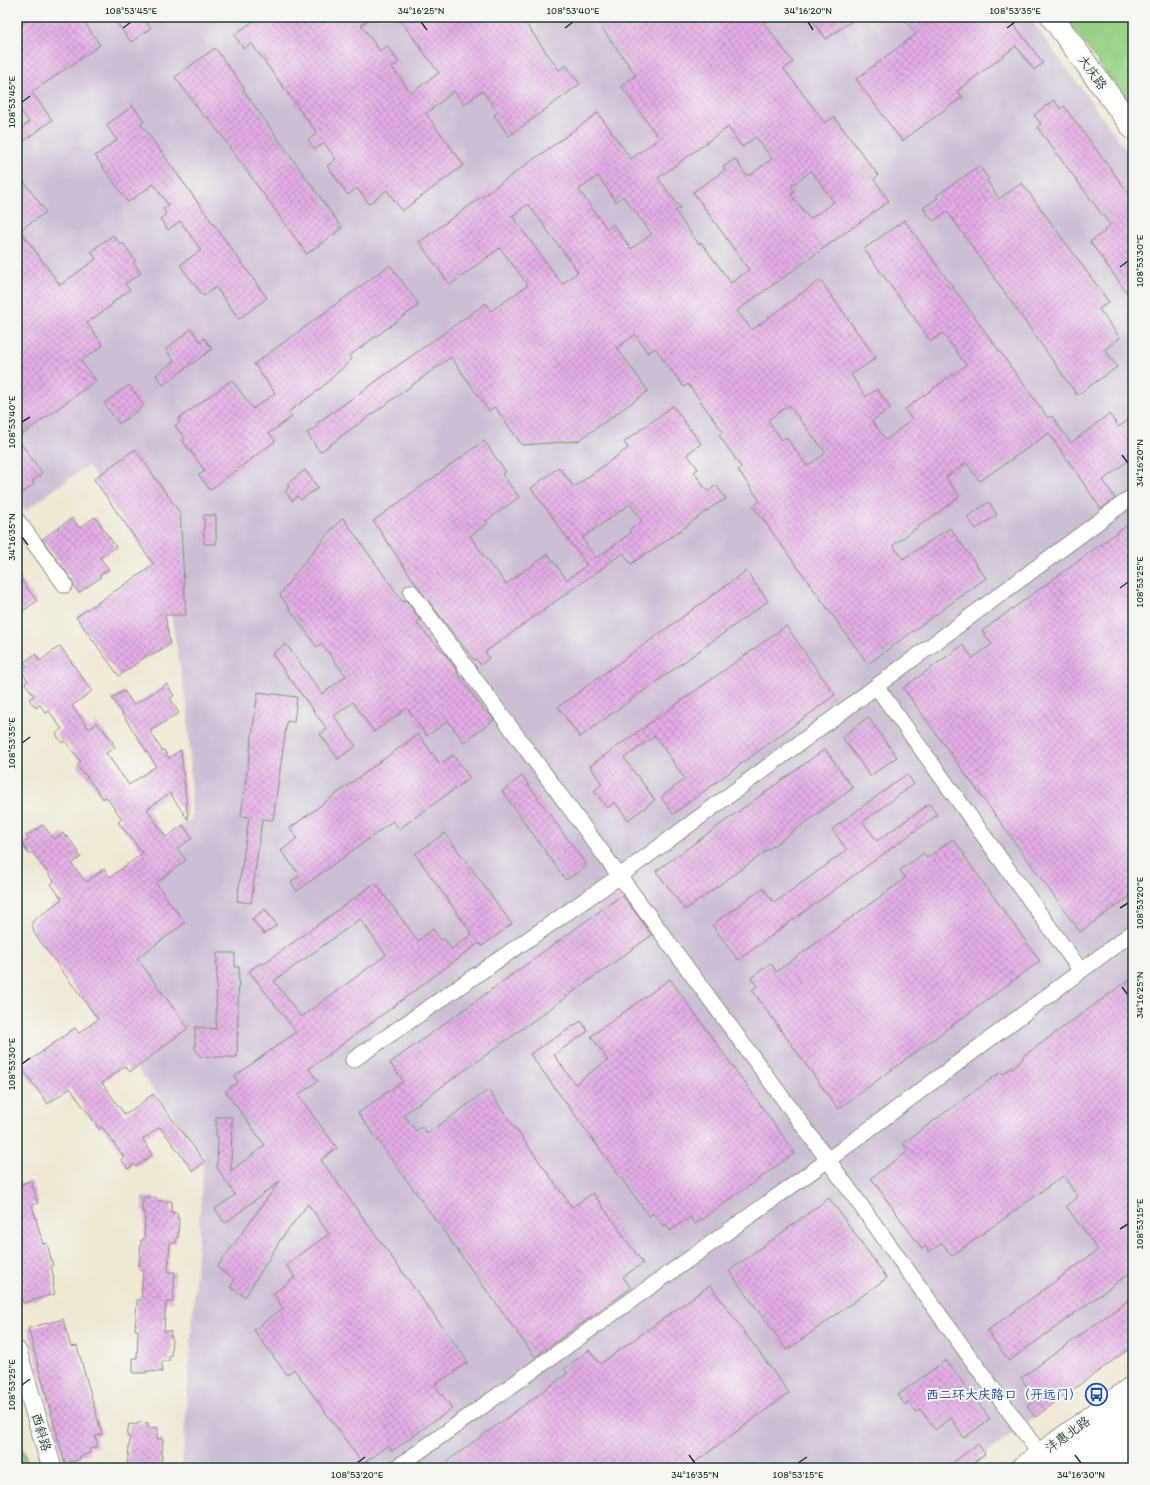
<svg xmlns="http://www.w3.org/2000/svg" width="1150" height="1485" viewBox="0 0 1150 1485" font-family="Itim,'LXGW WenKai TC',sans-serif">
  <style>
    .industrial { fill: #ccbed4 }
    .grass { fill: url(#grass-dots); stroke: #5a875c }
    .green { fill: #96d185; stroke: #5a875c }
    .building { fill: url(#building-cross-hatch); fill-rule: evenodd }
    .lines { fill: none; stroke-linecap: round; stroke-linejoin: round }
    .minor-casing { stroke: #879283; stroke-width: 17 }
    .tertiary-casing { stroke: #879283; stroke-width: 21 }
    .secondary-casing { stroke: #879283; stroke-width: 23 }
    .primary-casing { stroke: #879283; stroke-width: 24 }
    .trunk-casing { stroke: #879283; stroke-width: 24 }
    .minor { stroke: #fff; stroke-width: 15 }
    .tertiary { stroke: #fff; stroke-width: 19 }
    .secondary { stroke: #fff; stroke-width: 21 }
    .primary { stroke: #fff; stroke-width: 22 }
    .trunk { stroke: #fff; stroke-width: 22 }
    .ticks { fill: none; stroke: #1f3d34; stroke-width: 1.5 }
    .labels { text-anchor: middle; stroke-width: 4; stroke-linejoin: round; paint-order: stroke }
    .street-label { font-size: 13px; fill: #1f3d34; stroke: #f6f6f2 }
    .transit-label { font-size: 13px; fill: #164399; stroke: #f6f6f2; text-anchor: end }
    .neatline { fill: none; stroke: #1f3d34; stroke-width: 1.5 }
    .ticks-label { font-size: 10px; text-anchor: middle; fill: #1f3d34 }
  </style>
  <defs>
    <pattern id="grass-dots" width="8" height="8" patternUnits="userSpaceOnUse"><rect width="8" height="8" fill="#96d185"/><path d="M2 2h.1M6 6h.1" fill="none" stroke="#7aab6e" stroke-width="1.8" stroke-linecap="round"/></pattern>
    <pattern id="building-cross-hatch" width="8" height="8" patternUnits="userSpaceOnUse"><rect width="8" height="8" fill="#e4ade6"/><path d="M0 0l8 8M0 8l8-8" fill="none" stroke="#b88ebb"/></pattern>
  </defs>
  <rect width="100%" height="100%" fill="#f6f6f2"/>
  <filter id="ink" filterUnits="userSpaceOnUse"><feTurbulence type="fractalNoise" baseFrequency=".025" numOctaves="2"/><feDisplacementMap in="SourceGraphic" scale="8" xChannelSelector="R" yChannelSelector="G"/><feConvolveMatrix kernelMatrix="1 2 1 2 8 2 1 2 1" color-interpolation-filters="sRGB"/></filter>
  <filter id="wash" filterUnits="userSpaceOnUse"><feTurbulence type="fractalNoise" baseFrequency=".012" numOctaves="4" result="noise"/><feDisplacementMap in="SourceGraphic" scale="16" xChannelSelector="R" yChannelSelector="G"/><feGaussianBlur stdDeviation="0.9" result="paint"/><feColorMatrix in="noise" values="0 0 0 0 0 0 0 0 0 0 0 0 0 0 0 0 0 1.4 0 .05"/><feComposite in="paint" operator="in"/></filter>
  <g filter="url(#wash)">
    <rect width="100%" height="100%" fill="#efe8d2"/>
    <path class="industrial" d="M 26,17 L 1029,17 L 1133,159 L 1133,1341 L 967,1468 L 182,1468 L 204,1156 L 33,932 L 192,818 L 188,712 L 165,582 L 88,465 L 25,511 L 17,499 L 17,24 Z"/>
    <path class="grass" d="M 17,1435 L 30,1468 L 17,1468 Z"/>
    <path class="green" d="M 1065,17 L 1133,17 L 1133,109 Z"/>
    <g id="blocks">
      <path class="building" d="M 32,17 L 81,17 L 100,45 L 32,92 L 52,120 L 17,146 L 17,132 L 29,122 L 17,106 L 17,28 Z
        M 112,17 L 143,17 L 151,28 L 131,42 Z
        M 259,17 L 372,17 L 361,25 L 380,51 L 387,46 L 399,62 L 392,67 L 411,93 L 439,73 L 398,17 L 521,17 L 559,70 L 566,65 L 580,84 L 509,136 L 494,115 L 498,112 L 482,91 L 464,104 L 454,91 L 426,114 L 464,165 L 402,211 L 387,190 L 369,204 L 357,188 L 348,195 L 327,166 L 336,159 L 324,143 L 315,149 L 308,140 L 317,133 L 251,43 L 244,49 L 234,35 Z
        M 594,17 L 760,17 L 793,62 L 784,69 L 825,123 L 834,117 L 878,175 L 874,179 L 889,201 L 737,311 L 752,330 L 820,280 L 876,358 L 851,375 L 866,397 L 877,389 L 891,408 L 872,421 L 886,440 L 912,419 L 905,409 L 966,365 L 943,333 L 931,341 L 864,249 L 904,220 L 1048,418 L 1052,416 L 1071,443 L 1109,414 L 1119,427 L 1133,416 L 1133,457 L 1103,480 L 1115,498 L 1101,509 L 1049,433 L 980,481 L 966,463 L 946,477 L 959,497 L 893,545 L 903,559 L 950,528 L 986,578 L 868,664 L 753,506 L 760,501 L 738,470 L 741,467 L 719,435 L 723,432 L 704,406 L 688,384 L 684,387 L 655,348 L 648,353 L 635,335 L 617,348 L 648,391 L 578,441 L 522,445 L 495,407 L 489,411 L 451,357 L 320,452 L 307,433 L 318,426 L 316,424 L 486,303 L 491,311 L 528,285 L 500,248 L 450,285 L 419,242 L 598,113 L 631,159 L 659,138 L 621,86 L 636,75 ZM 728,127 L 742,147 L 756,137 L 772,159 L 749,176 L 748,174 L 746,175 L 735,159 L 723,167 L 725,170 L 693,192 L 749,270 L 731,283 L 701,242 L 699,244 L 675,211 L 680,208 L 658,178 ZM 811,171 L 834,202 L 810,219 L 791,195 L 795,192 L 791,186 ZM 598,176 L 616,202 L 623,196 L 652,234 L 631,249 L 613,224 L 607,229 L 579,190 ZM 528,204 L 578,272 L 562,284 L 512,216 ZM 789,405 L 826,453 L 807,466 L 786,437 L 782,440 L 768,420 Z
        M 810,17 L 857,17 L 826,39 Z
        M 902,17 L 1008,17 L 1043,63 L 1034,70 L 1016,46 L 957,91 L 962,97 L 902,141 L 856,79 L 916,34 Z
        M 215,48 L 245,89 L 243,90 L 342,228 L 307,254 L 207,116 L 205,118 L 175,77 Z
        M 1054,100 L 1060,109 L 1064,106 L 1133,199 L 1133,301 L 1090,242 L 1105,231 L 1104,230 L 1110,225 L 1037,127 L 1041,124 L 1034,115 Z
        M 133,106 L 144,121 L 141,124 L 267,298 L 239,319 L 216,287 L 203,296 L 180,265 L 201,250 L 180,221 L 168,230 L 160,219 L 166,214 L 163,209 L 169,206 L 154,184 L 128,202 L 95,156 L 117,140 L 106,125 Z
        M 979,166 L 989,179 L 987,181 L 999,199 L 1022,183 L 1109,302 L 1099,309 L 1120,338 L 1105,349 L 1117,367 L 1077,395 L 947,211 L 933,221 L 923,208 L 938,198 L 936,196 Z
        M 17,172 L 46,212 L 20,230 L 60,285 L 96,259 L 91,251 L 113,235 L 121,245 L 123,243 L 136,261 L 133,262 L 141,273 L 125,284 L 130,290 L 112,303 L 113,304 L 87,323 L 103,345 L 81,361 L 96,381 L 17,438 L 42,473 L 32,481 L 34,484 L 17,497 Z
        M 390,265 L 419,305 L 349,356 L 352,359 L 320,389 L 288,412 L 292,417 L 269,433 L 275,441 L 210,490 L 199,475 L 205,471 L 182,440 L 185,438 L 175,426 L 180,422 L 178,419 L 232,380 L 253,409 L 275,393 L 254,364 Z
        M 191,329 L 200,341 L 204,338 L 212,349 L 163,385 L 156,375 L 174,361 L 166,349 Z
        M 129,385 L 144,406 L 119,424 L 104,403 Z
        M 673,406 L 701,444 L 687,454 L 698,469 L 694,472 L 708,492 L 716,485 L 726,499 L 715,505 L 649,553 L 648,552 L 631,564 L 623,553 L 485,652 L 489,658 L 481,665 L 476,659 L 474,660 L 420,590 L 373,521 L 484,441 L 506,472 L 502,474 L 519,497 L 486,521 L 488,523 L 470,536 L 493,569 L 494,568 L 506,584 L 548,554 L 567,580 L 587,565 L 531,488 L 559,467 L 574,487 L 628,448 L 624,442 ZM 630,504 L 642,521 L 629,530 L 631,533 L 596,558 L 582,538 Z
        M 135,449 L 180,513 L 186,615 L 165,615 L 170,644 L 149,657 L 148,655 L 119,676 L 76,617 L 154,565 L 94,479 Z
        M 305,470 L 318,488 L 301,500 L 298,496 L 292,501 L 285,491 L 289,487 L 287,484 Z
        M 989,502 L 997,515 L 976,529 L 967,517 Z
        M 204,515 L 216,515 L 216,544 L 204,544 Z
        M 95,517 L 116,547 L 100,558 L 109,569 L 100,575 L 101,577 L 79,593 L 74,586 L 72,580 L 42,539 L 72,518 L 79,528 Z
        M 343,518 L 403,602 L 406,600 L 420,620 L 416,623 L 446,655 L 458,672 L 457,673 L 485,712 L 487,711 L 494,720 L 464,742 L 448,721 L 427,736 L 407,708 L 374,732 L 353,702 L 334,716 L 356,746 L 338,759 L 320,734 L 327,729 L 272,654 L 286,644 L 322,694 L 346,676 L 321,643 L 317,647 L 280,595 L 295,574 L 331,530 Z
        M 1133,521 L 1133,894 L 1080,932 L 903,688 L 963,645 L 973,658 L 992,644 L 982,631 Z
        M 746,571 L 768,601 L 580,737 L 558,707 Z
        M 17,574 L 37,601 L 17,615 Z
        M 786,626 L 835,695 L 673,814 L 661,797 L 685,779 L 655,736 L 624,758 L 655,800 L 628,820 L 615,802 L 607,808 L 594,791 L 602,784 L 590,766 Z
        M 60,646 L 92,691 L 72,706 L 89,729 L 97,723 L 106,733 L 113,742 L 112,743 L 115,747 L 106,753 L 129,785 L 156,766 L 112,698 L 124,691 L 134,705 L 167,684 L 174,696 L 170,698 L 179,713 L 150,731 L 162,751 L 164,750 L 169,758 L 181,750 L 188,820 L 170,793 L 147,809 L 166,837 L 183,825 L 192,838 L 177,849 L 186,860 L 156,883 L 185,923 L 137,958 L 188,1028 L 130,1072 L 125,1066 L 102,1083 L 125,1115 L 153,1094 L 205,1162 L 193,1171 L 160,1127 L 143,1139 L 152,1155 L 136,1167 L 134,1164 L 128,1169 L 121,1159 L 124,1157 L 102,1127 L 99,1129 L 70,1088 L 48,1104 L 21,1067 L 75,1028 L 79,1033 L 98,1019 L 34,933 L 32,922 L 62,899 L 51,884 L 54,881 L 32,852 L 29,854 L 22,844 L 29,839 L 26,836 L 43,825 L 54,839 L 63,833 L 66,837 L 67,836 L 79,852 L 78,853 L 81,857 L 72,864 L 86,882 L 104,869 L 110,877 L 143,853 L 118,822 L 122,819 L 106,797 L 103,799 L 84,773 L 83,774 L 77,766 L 81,762 L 65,741 L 62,743 L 56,734 L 62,729 L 49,711 L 46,713 L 40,705 L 36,708 L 29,699 L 34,696 L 25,683 L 28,681 L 21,670 L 27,665 L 24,662 L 35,654 L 40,661 Z
        M 258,692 L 297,697 L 294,722 L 287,721 L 273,820 L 262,819 L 251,903 L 237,901 L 249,817 L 241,816 Z
        M 868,717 L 897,757 L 870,776 L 842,737 Z
        M 418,734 L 440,764 L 453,755 L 470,778 L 399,829 L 393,821 L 297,891 L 291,882 L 300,875 L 281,851 L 297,838 L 290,828 Z
        M 825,749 L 853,788 L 685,910 L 656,871 Z
        M 907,774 L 914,784 L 863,822 L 877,841 L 929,804 L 937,815 L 738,960 L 712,925 L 763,888 L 774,903 L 847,850 L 832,829 Z
        M 522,776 L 587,866 L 566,880 L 502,791 Z
        M 445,833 L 512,924 L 482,946 L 479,943 L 309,1069 L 318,1081 L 298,1095 L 337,1148 L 321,1160 L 468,1362 L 435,1385 L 452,1408 L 392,1451 L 388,1445 L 363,1464 L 294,1369 L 287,1375 L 254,1330 L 283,1308 L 273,1294 L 295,1277 L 286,1265 L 329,1234 L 308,1204 L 281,1239 L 245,1297 L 230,1287 L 235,1280 L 217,1267 L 280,1181 L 225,1223 L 215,1209 L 235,1195 L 217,1168 L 218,1136 L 216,1136 L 216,1117 L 232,1117 L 231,1171 L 265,1145 L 225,1091 L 238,1082 L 234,1077 L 296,1032 L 249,971 L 260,963 L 262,965 L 375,883 L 418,941 L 433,929 L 441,940 L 444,938 L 451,949 L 472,934 L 415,854 ZM 360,919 L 386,955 L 301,1017 L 274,981 Z
        M 953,839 L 965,855 L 964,856 L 1040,961 L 838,1109 L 752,990 L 757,986 L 751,978 L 771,963 L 776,972 L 906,878 L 900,870 L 924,853 L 927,858 Z
        M 622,895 L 652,935 L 404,1114 L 416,1131 L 422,1127 L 427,1134 L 488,1090 L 572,1207 L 593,1193 L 643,1263 L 623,1277 L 631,1288 L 535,1357 L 358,1113 L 403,1081 L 390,1063 Z
        M 265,909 L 277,925 L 264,934 L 252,919 Z
        M 217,953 L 235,953 L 235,967 L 239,967 L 237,1057 L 201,1057 L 195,1049 L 195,1027 L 216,1029 Z
        M 1133,977 L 1133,1271 L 1009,1361 L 987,1331 L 1098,1250 L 1066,1206 L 1078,1197 L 1063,1176 L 952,1256 L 942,1243 L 929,1252 L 925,1246 L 922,1249 L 871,1178 L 908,1151 L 903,1143 L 1001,1072 L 1003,1074 L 1023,1059 L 1022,1057 Z
        M 670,979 L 795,1153 L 695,1224 L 690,1217 L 670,1231 L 665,1224 L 663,1226 L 653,1213 L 649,1216 L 530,1054 L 581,1021 L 588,1031 L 554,1055 L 575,1084 L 608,1060 L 591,1036 Z
        M 31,1181 L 38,1203 L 32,1205 L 43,1244 L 47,1243 L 53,1266 L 51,1266 L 54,1279 L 53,1279 L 54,1286 L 53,1286 L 55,1294 L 23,1303 L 17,1283 L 17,1185 Z
        M 143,1197 L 157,1198 L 157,1201 L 172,1201 L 171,1212 L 178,1213 L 177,1218 L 179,1218 L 178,1238 L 176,1238 L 176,1243 L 170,1243 L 168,1272 L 175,1272 L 173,1302 L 166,1302 L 164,1331 L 171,1331 L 170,1336 L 172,1336 L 171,1356 L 169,1356 L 169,1361 L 162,1361 L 162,1372 L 146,1371 L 146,1373 L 133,1373 L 133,1358 L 137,1358 L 138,1330 L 135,1330 L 137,1300 L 141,1300 L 143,1271 L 139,1270 L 141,1240 L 144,1240 L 145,1212 L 142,1212 Z
        M 829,1198 L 887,1278 L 787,1350 L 729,1271 Z
        M 710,1285 L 789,1393 L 687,1468 L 438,1468 L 568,1373 L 564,1369 L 589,1350 L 600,1364 Z
        M 1133,1297 L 1133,1346 L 1035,1417 L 1027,1406 L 1037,1400 L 1021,1378 Z
        M 63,1319 L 71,1347 L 77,1346 L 102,1434 L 95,1436 L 98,1446 L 89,1449 L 90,1453 L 80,1456 L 80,1459 L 65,1464 L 28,1328 Z
        M 946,1360 L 990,1419 L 964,1438 L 951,1418 L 935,1430 L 920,1409 L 916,1412 L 909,1402 L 905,1405 L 898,1395 Z
        M 138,1422 L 148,1423 L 148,1427 L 158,1428 L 157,1439 L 163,1439 L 161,1468 L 127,1468 L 130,1437 L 127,1437 L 129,1424 L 138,1425 Z
        M 978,1444 L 985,1454 L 966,1468 L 945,1468 Z"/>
    </g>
  </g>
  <g filter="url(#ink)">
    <use href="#blocks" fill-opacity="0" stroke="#879283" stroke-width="1"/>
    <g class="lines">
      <defs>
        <path id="minor" d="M 17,520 L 65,585
          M 411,592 L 812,1138 L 1040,1454
          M 876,686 L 1081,971
          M 353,1060 L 620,876 L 1133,496
          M 396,1468 L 828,1160 L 1133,932"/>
        <path id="tertiary" d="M 17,1351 L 52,1468"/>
        <path id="secondary" d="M 1021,1468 L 1133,1386
          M 1107,1468 L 1133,1449"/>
        <path id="primary" d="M 1052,17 L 1133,128"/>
        <path id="trunk" d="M 1049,1468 L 1133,1407
          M 1083,1468 L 1133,1432"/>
      </defs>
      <use href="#minor" class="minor-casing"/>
      <use href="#tertiary" class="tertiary-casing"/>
      <use href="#secondary" class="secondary-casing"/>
      <use href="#primary" class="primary-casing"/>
      <use href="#trunk" class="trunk-casing"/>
      <use href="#minor" class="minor"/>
      <use href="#tertiary" class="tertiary"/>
      <use href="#secondary" class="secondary"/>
      <use href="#primary" class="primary"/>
      <use href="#trunk" class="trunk"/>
    </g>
  </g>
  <path class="ticks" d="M 421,22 L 427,30M 808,22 L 813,30M 123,28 L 131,22M 565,28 L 573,22M 1007,28 L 1015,22M 22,102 L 30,96M 1120,267 L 1128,261M 22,422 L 30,417M 1122,455 L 1128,463M 22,537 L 28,545M 1120,588 L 1128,582M 22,743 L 30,737M 1120,908 L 1128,903M 1122,987 L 1128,995M 22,1064 L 30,1058M 1120,1229 L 1128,1224M 22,1385 L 30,1379M 689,1455 L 695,1463M 1075,1455 L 1081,1463M 357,1463 L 365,1457M 798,1463 L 807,1457"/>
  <defs>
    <symbol id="bus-ring" viewBox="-11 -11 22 22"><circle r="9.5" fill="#f6f6f2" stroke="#1a4fb4" stroke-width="1.5"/><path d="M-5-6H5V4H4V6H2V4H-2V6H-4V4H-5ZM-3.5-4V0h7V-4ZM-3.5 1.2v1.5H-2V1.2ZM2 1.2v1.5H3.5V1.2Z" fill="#1a4fb4"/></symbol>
  </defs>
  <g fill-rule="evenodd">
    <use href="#bus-ring" x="1084" y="1382" width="25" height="25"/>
  </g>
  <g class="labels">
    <g class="street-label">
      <text transform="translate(1093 72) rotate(54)" y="5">大庆路</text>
      <text transform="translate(42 1432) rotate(73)" y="5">西斜路</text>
      <text transform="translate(1067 1434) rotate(-36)" y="5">沣惠北路</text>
    </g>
    <g class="transit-label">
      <text x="1082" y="1399">西二环大庆路口（开远门）</text>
    </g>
  </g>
  <rect width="1150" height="1485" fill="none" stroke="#f6f6f2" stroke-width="44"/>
  <rect x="22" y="22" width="1106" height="1441" class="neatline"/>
  <g class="ticks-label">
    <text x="131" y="14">108°53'45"E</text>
    <text x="421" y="14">34°16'25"N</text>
    <text x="573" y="14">108°53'40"E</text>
    <text x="808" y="14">34°16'20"N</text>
    <text x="1015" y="14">108°53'35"E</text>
    <text transform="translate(11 102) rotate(-90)" y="4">108°53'45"E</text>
    <text transform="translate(1139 261) rotate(-90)" y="4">108°53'30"E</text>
    <text transform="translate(11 422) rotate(-90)" y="4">108°53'40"E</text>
    <text transform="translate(1139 463) rotate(-90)" y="4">34°16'20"N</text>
    <text transform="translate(11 537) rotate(-90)" y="4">34°16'35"N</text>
    <text transform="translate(1139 582) rotate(-90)" y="4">108°53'25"E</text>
    <text transform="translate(11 743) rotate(-90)" y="4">108°53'35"E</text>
    <text transform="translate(1139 903) rotate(-90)" y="4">108°53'20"E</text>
    <text transform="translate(1139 995) rotate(-90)" y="4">34°16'25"N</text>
    <text transform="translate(11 1064) rotate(-90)" y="4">108°53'30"E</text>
    <text transform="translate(1139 1224) rotate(-90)" y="4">108°53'15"E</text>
    <text transform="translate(11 1385) rotate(-90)" y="4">108°53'25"E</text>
    <text x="357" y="1478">108°53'20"E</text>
    <text x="695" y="1478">34°16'35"N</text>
    <text x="798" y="1478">108°53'15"E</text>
    <text x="1081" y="1478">34°16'30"N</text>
  </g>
</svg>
